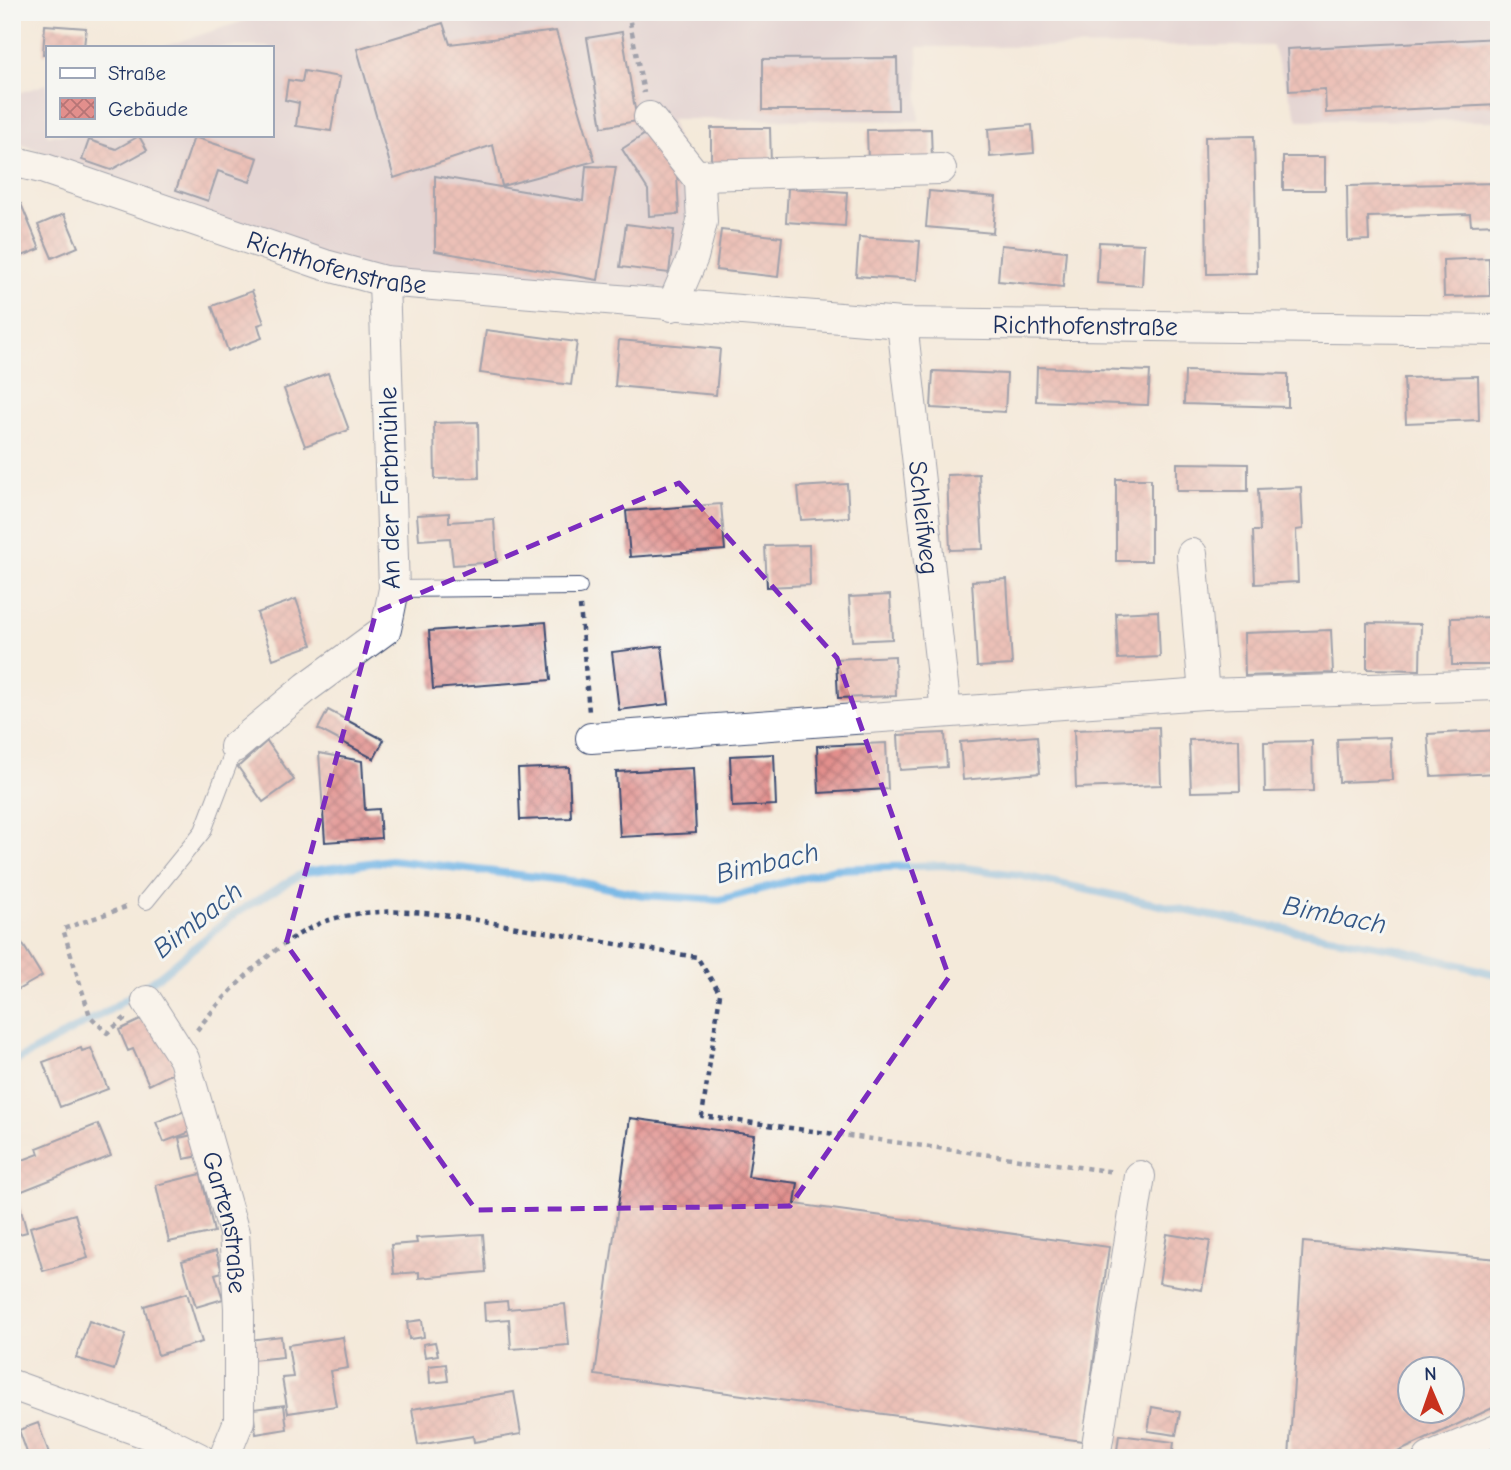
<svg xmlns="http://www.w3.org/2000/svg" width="1511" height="1470" viewBox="0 0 1511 1470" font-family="'Comic Neue',sans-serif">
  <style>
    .industrial { fill: #d1bdca }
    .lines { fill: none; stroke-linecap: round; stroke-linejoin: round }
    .stream { stroke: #6fb4e5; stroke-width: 8 }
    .building { fill: url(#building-cross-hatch); fill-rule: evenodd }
    .lane-casing { stroke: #3c4b71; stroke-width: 18 }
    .street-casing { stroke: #3c4b71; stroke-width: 32 }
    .path { stroke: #3c4b71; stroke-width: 4.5; stroke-dasharray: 5 5; stroke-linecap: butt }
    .lane { stroke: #fff; stroke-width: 16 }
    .street { stroke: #fff; stroke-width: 30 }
    .marked { fill: none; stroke: #7b2cbf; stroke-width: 5; stroke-dasharray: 14 9; stroke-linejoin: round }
    .labels { text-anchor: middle; stroke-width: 6; stroke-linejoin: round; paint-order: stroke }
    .street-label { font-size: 26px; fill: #1b2f5e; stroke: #f6f6f2 }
    .water-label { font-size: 28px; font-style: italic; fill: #345786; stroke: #f6f6f2 }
  </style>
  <defs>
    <pattern id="building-cross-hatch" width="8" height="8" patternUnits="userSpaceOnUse" patternTransform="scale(1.75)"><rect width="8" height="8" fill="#e28f8c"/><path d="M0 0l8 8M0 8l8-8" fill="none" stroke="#b67576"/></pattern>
  </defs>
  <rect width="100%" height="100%" fill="#f6f6f2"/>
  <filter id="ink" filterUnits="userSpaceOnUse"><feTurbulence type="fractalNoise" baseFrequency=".0143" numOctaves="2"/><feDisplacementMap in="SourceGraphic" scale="14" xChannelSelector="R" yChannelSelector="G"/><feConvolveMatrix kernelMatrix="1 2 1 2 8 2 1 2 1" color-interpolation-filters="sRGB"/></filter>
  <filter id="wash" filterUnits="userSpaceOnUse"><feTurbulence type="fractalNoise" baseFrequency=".00686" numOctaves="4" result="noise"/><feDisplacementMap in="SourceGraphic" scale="28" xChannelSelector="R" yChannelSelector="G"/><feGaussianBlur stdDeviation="1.57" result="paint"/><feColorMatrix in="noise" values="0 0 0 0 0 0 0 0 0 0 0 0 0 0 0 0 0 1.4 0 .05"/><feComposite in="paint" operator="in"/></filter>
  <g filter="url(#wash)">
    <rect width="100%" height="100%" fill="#f4eada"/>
    <path class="industrial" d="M 340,12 L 1499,12 L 1499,121 L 1298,120 L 1272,46 L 918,47 L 919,121 L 670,119 L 691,179 L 679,290 L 384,281 L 246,232 L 12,140 L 12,95 L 47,84 L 47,135 L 271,135 L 271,47 L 162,47 L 250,19 Z"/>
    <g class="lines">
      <path class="stream" d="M 12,1063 L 111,1009 L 161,975 L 236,913 L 305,872 L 391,860 L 579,882 L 643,895 L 720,900 L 834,869 L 943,865 L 1018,875 L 1207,915 L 1396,949 L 1499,975"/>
    </g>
    <g id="blocks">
      <path class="building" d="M 443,23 L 450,44 L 556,31 L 595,161 L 502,186 L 493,145 L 394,178 L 357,49 Z
        M 45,25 L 86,28 L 84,47 L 47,47 L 47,54 L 43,54 Z
        M 622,32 L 637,121 L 602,127 L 587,38 Z
        M 1499,38 L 1499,105 L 1326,113 L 1325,89 L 1289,91 L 1287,49 Z
        M 897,58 L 898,110 L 763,110 L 763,59 Z
        M 304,71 L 340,77 L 331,131 L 296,126 L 299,103 L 285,100 L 288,80 L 302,82 Z
        M 1032,125 L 1034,153 L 990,157 L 988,129 Z
        M 711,128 L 770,128 L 771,164 L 711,165 Z
        M 931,129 L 932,161 L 868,162 L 867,130 Z
        M 650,131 L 677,175 L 679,214 L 649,216 L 648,190 L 622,149 Z
        M 139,136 L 147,150 L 111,170 L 82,160 L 89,140 L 116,149 Z
        M 1254,136 L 1257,273 L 1207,274 L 1205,137 Z
        M 194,137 L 258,158 L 250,182 L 218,171 L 208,201 L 176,190 Z
        M 1283,157 L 1325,157 L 1325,190 L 1283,190 Z
        M 586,166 L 616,167 L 598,280 L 435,251 L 435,176 L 583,201 Z
        M 1499,183 L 1499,224 L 1471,225 L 1470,214 L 1368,217 L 1369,240 L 1348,241 L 1347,186 Z
        M 788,188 L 847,192 L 845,226 L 786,222 Z
        M 929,191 L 996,197 L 993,233 L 926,227 Z
        M 21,204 L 40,249 L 12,260 L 12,208 Z
        M 64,214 L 78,247 L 52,258 L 38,225 Z
        M 626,224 L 674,230 L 669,273 L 620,267 Z
        M 721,230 L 782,237 L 778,277 L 716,270 Z
        M 859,237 L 920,241 L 917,280 L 856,276 Z
        M 1099,242 L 1144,244 L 1142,286 L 1097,283 Z
        M 1001,245 L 1066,251 L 1063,287 L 998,281 Z
        M 1489,258 L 1490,296 L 1444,297 L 1443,260 Z
        M 252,291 L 264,323 L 258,325 L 262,338 L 228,351 L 212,306 Z
        M 486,330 L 577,342 L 571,385 L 480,373 Z
        M 619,340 L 720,349 L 716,395 L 615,386 Z
        M 1037,367 L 1150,371 L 1148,405 L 1036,401 Z
        M 933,371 L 1007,374 L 1005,412 L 931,408 Z
        M 1185,371 L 1288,374 L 1288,407 L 1184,404 Z
        M 328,373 L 349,430 L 305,446 L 284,389 Z
        M 1478,376 L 1479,420 L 1406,423 L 1404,378 Z
        M 478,422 L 479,478 L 435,479 L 434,423 Z
        M 1177,463 L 1248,464 L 1248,491 L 1177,491 Z
        M 979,474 L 983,549 L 950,550 L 947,475 Z
        M 1116,479 L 1151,479 L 1151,561 L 1116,561 Z
        M 847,484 L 849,517 L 801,520 L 798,487 Z
        M 1301,487 L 1303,529 L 1296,530 L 1298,582 L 1255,584 L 1253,531 L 1260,531 L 1258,489 Z
        M 721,504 L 725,550 L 630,557 L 626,511 Z
        M 449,513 L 449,522 L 494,519 L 497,562 L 453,565 L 450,538 L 419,540 L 417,515 Z
        M 809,545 L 810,585 L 767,587 L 765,546 Z
        M 1007,579 L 1012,665 L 977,667 L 972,581 Z
        M 890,595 L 892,639 L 852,641 L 849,597 Z
        M 296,599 L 312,645 L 273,659 L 257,613 Z
        M 1158,611 L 1160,657 L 1118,659 L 1116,613 Z
        M 1498,617 L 1499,665 L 1452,665 L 1451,618 Z
        M 546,622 L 551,680 L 433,689 L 429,631 Z
        M 1367,623 L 1421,624 L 1420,670 L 1367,669 Z
        M 1331,630 L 1333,673 L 1245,676 L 1244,633 Z
        M 662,646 L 669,704 L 619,710 L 612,652 Z
        M 895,656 L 896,696 L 838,698 L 836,659 Z
        M 328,710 L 384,740 L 374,759 L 318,729 Z
        M 1159,727 L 1161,785 L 1076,788 L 1074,730 Z
        M 1499,730 L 1499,773 L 1431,776 L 1428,734 Z
        M 945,733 L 947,767 L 900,770 L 898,735 Z
        M 1037,736 L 1040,773 L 963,780 L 960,742 Z
        M 1390,737 L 1392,780 L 1339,782 L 1337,739 Z
        M 1239,739 L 1240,791 L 1191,792 L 1189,740 Z
        M 267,741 L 294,780 L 263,802 L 238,767 Z
        M 1312,741 L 1313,791 L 1265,792 L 1264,742 Z
        M 886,743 L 888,789 L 819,793 L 817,746 Z
        M 319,753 L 362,761 L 365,810 L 379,809 L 381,838 L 325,842 Z
        M 774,754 L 776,805 L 732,807 L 730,756 Z
        M 569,767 L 571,818 L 520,820 L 518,769 Z
        M 693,768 L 696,833 L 620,837 L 616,772 Z
        M 22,943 L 42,976 L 12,993 L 12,949 Z
        M 151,1015 L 177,1071 L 149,1085 L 133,1049 L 128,1051 L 119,1030 Z
        M 81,1048 L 82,1051 L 91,1048 L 108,1089 L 60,1107 L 43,1062 Z
        M 185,1111 L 193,1131 L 164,1142 L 156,1122 Z
        M 630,1118 L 754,1135 L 748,1177 L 798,1183 L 795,1204 L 1109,1247 L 1083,1441 L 595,1375 Z
        M 98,1124 L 111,1156 L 12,1195 L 12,1164 L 39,1154 L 37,1148 Z
        M 201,1133 L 205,1155 L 184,1159 L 179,1138 Z
        M 201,1174 L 214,1232 L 169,1242 L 156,1185 Z
        M 19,1202 L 27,1232 L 12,1236 L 12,1204 Z
        M 75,1214 L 88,1258 L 43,1271 L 30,1227 Z
        M 483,1234 L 486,1272 L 419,1278 L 419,1272 L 394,1274 L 391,1245 L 417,1243 L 416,1238 Z
        M 1167,1234 L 1210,1241 L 1202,1290 L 1159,1283 Z
        M 1303,1242 L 1499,1259 L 1499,1405 L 1385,1458 L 1289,1458 ZM 1410,1368 L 1452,1368 L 1452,1410 L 1410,1410 Z
        M 216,1251 L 222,1272 L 215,1274 L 223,1299 L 196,1307 L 182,1261 Z
        M 187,1293 L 202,1342 L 158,1355 L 144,1306 Z
        M 507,1301 L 508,1309 L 565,1304 L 569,1345 L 511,1349 L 509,1319 L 485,1321 L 484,1303 Z
        M 422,1320 L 424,1337 L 409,1339 L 407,1322 Z
        M 89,1321 L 126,1334 L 114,1370 L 76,1358 Z
        M 281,1336 L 283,1357 L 252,1360 L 249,1340 Z
        M 343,1337 L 348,1368 L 330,1371 L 336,1406 L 288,1413 L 282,1378 L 293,1377 L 288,1345 Z
        M 435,1342 L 438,1355 L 425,1357 L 423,1344 Z
        M 446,1364 L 448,1381 L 430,1383 L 429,1366 Z
        M 514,1392 L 521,1434 L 474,1442 L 473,1436 L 418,1445 L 412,1409 Z
        M 284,1405 L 287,1429 L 256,1434 L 253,1409 Z
        M 1152,1407 L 1180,1412 L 1176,1435 L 1148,1431 Z
        M 38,1423 L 49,1453 L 29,1458 L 19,1430 Z
        M 1119,1435 L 1174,1442 L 1172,1458 L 1116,1458 Z"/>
    </g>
  </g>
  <g filter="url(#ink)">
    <use href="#blocks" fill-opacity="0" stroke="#3c4b71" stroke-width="2"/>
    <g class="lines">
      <defs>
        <path id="lane" d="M 394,589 L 579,587
          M 146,901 L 203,831 L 235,747"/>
        <g id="street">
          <path d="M 649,117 L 700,181 L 702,222 L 693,257 L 672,306"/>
          <path id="s1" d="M 12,161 L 45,169 L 325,265 L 384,281 L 902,323 L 1499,330"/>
          <path d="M 696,175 L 941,169"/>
          <path id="s2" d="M 902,323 L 946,712"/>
          <path d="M 1192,554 L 1204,694"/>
          <path d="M 591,738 L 1204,694 L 1499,685"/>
          <path d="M 235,747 L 307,687 L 386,629 L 394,589 L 384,281"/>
          <path id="s3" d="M 147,1001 L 184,1059 L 234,1233 L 239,1308 L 239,1421 L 224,1458"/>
          <path d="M 12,1385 L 159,1438 L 199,1458"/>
          <path d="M 1095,1458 L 1140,1176"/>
          <path d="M 1429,1458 L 1499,1429"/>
        </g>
      </defs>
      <use href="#lane" class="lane-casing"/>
      <use href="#street" class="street-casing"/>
      <path class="path" d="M 628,12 L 644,93
        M 580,606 L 589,712
        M 125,1018 L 107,1033 L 90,1016 L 63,929 L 129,906
        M 197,1030 C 227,991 284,933 332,919 C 398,901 474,920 539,931 C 592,940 645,949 697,957 L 720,994 L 702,1116 L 1115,1172"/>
      <use href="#lane" class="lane"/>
      <use href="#street" class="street"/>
    </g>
  </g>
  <path d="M0 0H1511V1470H0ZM 679,483 L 837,658 L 949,977 L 790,1206 L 476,1210 L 286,944 L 376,612 Z" fill="#f4eada" fill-opacity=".55" fill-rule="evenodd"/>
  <path class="marked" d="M 679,483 L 837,658 L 949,977 L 790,1206 L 476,1210 L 286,944 L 376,612 Z"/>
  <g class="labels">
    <g class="street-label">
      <text dy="9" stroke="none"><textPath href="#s1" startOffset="341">Richthofenstraße</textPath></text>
      <text dy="9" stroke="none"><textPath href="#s1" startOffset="1094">Richthofenstraße</textPath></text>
      <text transform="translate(389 488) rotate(-91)" y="9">An der Farbmühle</text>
      <text dy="9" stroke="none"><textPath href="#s2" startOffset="196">Schleifweg</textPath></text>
      <text dy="9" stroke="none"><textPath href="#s3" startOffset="238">Gartenstraße</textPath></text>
    </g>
    <g class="water-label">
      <text transform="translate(767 862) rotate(-13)" y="10">Bimbach</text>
      <text transform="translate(1335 914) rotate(11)" y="10">Bimbach</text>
      <text transform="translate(197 919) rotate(-38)" y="10">Bimbach</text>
    </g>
  </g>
  <rect width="1511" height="1470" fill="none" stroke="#f6f6f2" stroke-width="42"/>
  <rect x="46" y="46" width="228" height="91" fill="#f6f6f2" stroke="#9ea6b7" stroke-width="2"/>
  <rect x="60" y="68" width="35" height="10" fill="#ffffff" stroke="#9ea6b7" stroke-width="2"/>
  <text x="108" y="80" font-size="21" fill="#1b2f5e">Straße</text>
  <rect x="60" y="98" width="35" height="21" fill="url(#building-cross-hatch)" stroke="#9ea6b7" stroke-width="2"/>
  <text x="108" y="116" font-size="21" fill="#1b2f5e">Gebäude</text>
  <g transform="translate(1431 1390) rotate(358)"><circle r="33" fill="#f6f6f2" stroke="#9ea6b7" stroke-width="2"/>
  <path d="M0-5L12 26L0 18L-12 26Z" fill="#c8321e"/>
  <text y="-10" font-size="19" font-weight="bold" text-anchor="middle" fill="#1b2f5e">N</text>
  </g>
</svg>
